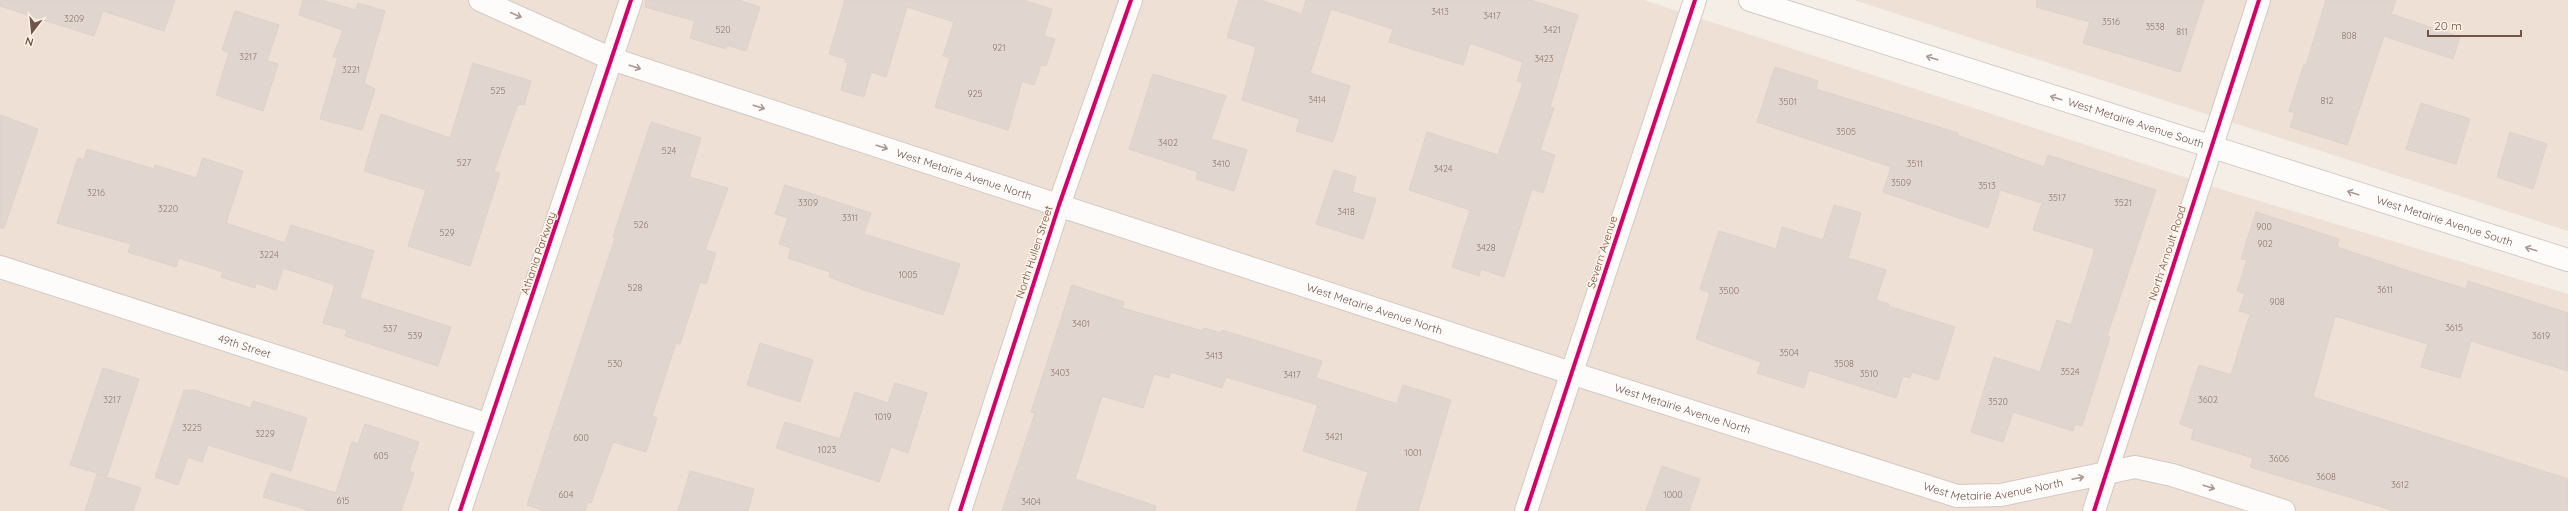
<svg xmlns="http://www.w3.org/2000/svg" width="2568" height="511" viewBox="0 0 2568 511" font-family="Quicksand,sans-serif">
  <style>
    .residential { fill: #eee0d4 }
    .building { fill: #e1d6cf; stroke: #ddd1ca }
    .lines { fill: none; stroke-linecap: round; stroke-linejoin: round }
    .street-casing { stroke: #d3c9c4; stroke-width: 24 }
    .secondary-casing { stroke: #d4c9c4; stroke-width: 24 }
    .street { stroke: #fefcfb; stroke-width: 22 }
    .secondary { stroke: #fefcfb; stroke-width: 22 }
    .cycleway-casing { stroke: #fef3e6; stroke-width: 6 }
    .cycleway { stroke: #d6006c; stroke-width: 4 }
    .oneway { stroke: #a99790 }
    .labels { text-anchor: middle; stroke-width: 3; stroke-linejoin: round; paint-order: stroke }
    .number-label { font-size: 9px; fill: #8e766d }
    .street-label { font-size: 11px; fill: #705349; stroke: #fef3e6 }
  </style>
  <rect width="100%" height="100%" fill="#f5eee7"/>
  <path class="residential" d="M 0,0 L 1644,0 L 2233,193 L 2568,294 L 2568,511 L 0,511 Z
    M 1854,0 L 2568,0 L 2568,231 Z"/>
  <path class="building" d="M 0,0 L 175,0 L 164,31 L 103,11 L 94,36 L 0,6 Z
    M 303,0 L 321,0 L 356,10 L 358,3 L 385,11 L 364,83 L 375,89 L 362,130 L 320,119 L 338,57 L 333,57 L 343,30 L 299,15 Z
    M 646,0 L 738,0 L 760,7 L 746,51 L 727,45 L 726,49 L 690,38 L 695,21 L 645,7 Z
    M 845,0 L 1023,0 L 1052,9 L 1044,36 L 1055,39 L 1046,66 L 1041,65 L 1034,85 L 1022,81 L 1008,130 L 935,107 L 950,58 L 943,56 L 954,22 L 907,7 L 886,77 L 871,72 L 864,97 L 841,90 L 848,63 L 845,62 L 846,59 L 829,54 Z
    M 1239,0 L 1260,0 L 1302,14 L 1306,0 L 1530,0 L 1578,15 L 1550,107 L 1554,108 L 1540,150 L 1555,155 L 1543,193 L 1532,189 L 1504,277 L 1481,269 L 1479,276 L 1452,267 L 1470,210 L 1409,190 L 1427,132 L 1498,155 L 1523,83 L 1517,81 L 1523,62 L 1470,43 L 1463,65 L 1389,42 L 1393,29 L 1331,9 L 1310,73 L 1350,86 L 1333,142 L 1296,131 L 1300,119 L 1242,100 L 1256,47 L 1227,37 Z
    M 2037,0 L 2204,0 L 2180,72 L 2083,43 L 2090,22 L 2036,7 Z
    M 2326,0 L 2396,0 L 2391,14 L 2460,37 L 2453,59 L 2384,36 L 2347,145 L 2290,127 L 2295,113 L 2289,111 L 2304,64 L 2306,65 Z
    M 235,11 L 279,25 L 267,61 L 278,64 L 263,111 L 216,95 L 229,53 L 222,50 Z
    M 473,63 L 531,81 L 524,105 L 518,104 L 494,171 L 500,173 L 470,266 L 408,246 L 426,190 L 364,171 L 381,114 L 450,138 Z
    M 1775,67 L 1818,81 L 1816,89 L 1958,133 L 1957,135 L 2044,167 L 2048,155 L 2156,190 L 2107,336 L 2110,337 L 2082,426 L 2075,424 L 2073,431 L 2013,412 L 2003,442 L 1971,432 L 1994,357 L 2040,372 L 2057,320 L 2071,325 L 2095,249 L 2033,230 L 2042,203 L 2000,190 L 1988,228 L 1883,192 L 1891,167 L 1757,122 Z
    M 1153,74 L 1226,96 L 1211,139 L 1247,150 L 1234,191 L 1196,179 L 1198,172 L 1129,149 Z
    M 2421,103 L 2470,119 L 2456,164 L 2406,149 Z
    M 0,115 L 38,129 L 4,228 L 0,228 Z
    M 651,122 L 701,138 L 689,177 L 728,188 L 705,250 L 716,253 L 706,284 L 700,282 L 680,344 L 676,343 L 652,416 L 657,418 L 646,452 L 613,442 L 591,503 L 588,502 L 585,511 L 545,511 L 527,505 L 615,238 L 613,237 Z
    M 2510,132 L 2547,144 L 2533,189 L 2497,177 Z
    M 87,149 L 154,169 L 155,165 L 196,178 L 203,158 L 243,171 L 226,223 L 285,243 L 291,225 L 374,251 L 360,298 L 451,327 L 438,366 L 345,336 L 347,330 L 323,323 L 335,285 L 283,268 L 276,290 L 256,283 L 255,288 L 221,277 L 223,272 L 179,258 L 176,267 L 128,252 L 131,244 L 57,223 L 78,158 L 84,160 Z
    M 1334,170 L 1356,177 L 1352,192 L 1376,199 L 1363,239 L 1316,224 Z
    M 785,185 L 871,213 L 864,234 L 960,264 L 943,315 L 864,290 L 829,277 L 830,272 L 788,258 L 791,248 L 779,244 L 788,218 L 775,214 Z
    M 1834,205 L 1861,213 L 1848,258 L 1886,270 L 1876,300 L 1889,304 L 1888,306 L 1955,327 L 1938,380 L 1912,372 L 1910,378 L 1903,376 L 1896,398 L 1809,370 L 1804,388 L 1757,373 L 1761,362 L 1696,339 L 1710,293 L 1700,289 L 1719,231 L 1776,249 L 1782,227 L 1823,240 Z
    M 2256,212 L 2339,239 L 2337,247 L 2421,275 L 2466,289 L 2468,281 L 2568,313 L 2568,371 L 2471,341 L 2460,378 L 2421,367 L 2428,344 L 2335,316 L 2313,397 L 2568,479 L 2568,511 L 2395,511 L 2250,467 L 2253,458 L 2191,439 L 2194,429 L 2180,424 L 2199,365 L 2231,375 L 2250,314 L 2239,311 L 2245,294 L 2237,291 L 2247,260 L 2241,259 Z
    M 1072,285 L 1124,302 L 1122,308 L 1203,331 L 1204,328 L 1221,333 L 1222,330 L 1322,361 L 1316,378 L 1397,404 L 1403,385 L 1451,400 L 1418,511 L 1356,511 L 1368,472 L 1303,451 L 1318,405 L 1226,377 L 1222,388 L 1171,372 L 1169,378 L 1154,374 L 1143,408 L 1102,396 L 1075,479 L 1156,506 L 1155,511 L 1002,511 L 1035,413 L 1031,412 Z
    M 760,343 L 813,360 L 800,402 L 747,385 Z
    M 103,368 L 139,379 L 107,476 L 70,465 Z
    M 895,383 L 927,393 L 908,453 L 891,447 L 879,482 L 776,448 L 785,422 L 840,439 L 855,392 L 888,403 Z
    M 184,390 L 194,390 L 251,408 L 253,401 L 307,418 L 291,471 L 208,445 L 202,462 L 188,457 L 178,485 L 155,477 Z
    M 365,424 L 419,442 L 409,471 L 414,473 L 401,511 L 311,511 L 263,497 L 271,473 L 336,493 L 352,442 L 358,444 Z
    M 1662,466 L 1700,479 L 1689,511 L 1646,511 Z
    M 690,471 L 754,489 L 748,511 L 678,511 Z
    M 97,474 L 141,488 L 133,511 L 85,511 Z"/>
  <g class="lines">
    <defs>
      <g id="street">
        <path id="s1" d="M 0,267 L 489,425"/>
        <path d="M 460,511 L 631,0"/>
        <path d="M 960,511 L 1059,205 L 1131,0"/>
        <path d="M 2094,511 L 2259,0"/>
      </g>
      <g id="secondary">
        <path id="s2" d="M 480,0 L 612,59 L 1571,373 L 1957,496 L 2001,495 L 2135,467 L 2172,475 L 2284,511"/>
        <path id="s3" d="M 1750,0 L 2568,260"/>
        <path d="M 1526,511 L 1695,0"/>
      </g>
    </defs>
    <use href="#street" class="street-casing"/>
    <use href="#secondary" class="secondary-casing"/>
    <use href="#street" class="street"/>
    <use href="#secondary" class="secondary"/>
    <defs>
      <path id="cycleway" d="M 460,511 L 631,0
        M 960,511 L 1059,205 L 1131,0
        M 1526,511 L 1695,0
        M 2094,511 L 2259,0"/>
    </defs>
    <use href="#cycleway" class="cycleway-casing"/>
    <use href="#cycleway" class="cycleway"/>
  </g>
  <defs><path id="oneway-shaft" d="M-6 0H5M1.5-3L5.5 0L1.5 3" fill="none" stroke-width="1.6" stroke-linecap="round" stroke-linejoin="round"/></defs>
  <g class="oneway">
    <use href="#oneway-shaft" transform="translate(516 15) rotate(24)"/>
    <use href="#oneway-shaft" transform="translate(1932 58) rotate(-162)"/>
    <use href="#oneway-shaft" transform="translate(635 67) rotate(18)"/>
    <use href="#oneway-shaft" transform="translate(2056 98) rotate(-162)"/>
    <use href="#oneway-shaft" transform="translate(759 107) rotate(18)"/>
    <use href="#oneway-shaft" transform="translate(882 147) rotate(18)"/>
    <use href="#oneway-shaft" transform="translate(2353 193) rotate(-162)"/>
    <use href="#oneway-shaft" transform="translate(2531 249) rotate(-162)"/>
    <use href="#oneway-shaft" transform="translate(2078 478) rotate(-12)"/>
    <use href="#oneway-shaft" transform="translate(2209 487) rotate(18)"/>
  </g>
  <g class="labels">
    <g class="number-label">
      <text x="1440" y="15">3413</text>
      <text x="1492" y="19">3417</text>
      <text x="74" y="22">3209</text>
      <text x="2111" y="25">3516</text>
      <text x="2155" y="30">3538</text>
      <text x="723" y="33">520</text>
      <text x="1552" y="33">3421</text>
      <text x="2182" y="35">811</text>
      <text x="2349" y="39">808</text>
      <text x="999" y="51">921</text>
      <text x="248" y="60">3217</text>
      <text x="1544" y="62">3423</text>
      <text x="351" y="73">3221</text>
      <text x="498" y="94">525</text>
      <text x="975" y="97">925</text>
      <text x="1317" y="103">3414</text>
      <text x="2327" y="104">812</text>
      <text x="1788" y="105">3501</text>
      <text x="1846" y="135">3505</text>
      <text x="1168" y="146">3402</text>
      <text x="669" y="154">524</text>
      <text x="464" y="166">527</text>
      <text x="1221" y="167">3410</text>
      <text x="1915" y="167">3511</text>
      <text x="1443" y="172">3424</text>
      <text x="1901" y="186">3509</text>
      <text x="1987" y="189">3513</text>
      <text x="96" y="196">3216</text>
      <text x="2057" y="201">3517</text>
      <text x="808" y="206">3309</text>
      <text x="2123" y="206">3521</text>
      <text x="168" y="212">3220</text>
      <text x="1346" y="215">3418</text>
      <text x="850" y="221">3311</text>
      <text x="641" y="228">526</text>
      <text x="2264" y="230">900</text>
      <text x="447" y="236">529</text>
      <text x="2265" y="247">902</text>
      <text x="1486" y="251">3428</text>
      <text x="269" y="258">3224</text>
      <text x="908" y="278">1005</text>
      <text x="635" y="291">528</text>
      <text x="2385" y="293">3611</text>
      <text x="1729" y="294">3500</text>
      <text x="2277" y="305">908</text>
      <text x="1081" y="327">3401</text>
      <text x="2454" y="331">3615</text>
      <text x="390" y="332">537</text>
      <text x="415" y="339">539</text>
      <text x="2541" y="339">3619</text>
      <text x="1789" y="356">3504</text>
      <text x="1214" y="359">3413</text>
      <text x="615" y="367">530</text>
      <text x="1844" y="367">3508</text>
      <text x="2070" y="375">3524</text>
      <text x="1060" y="376">3403</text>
      <text x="1869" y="377">3510</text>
      <text x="1292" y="378">3417</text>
      <text x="112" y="403">3217</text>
      <text x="2208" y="403">3602</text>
      <text x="1998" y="405">3520</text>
      <text x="883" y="420">1019</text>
      <text x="192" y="431">3225</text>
      <text x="265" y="437">3229</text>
      <text x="1334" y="440">3421</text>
      <text x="581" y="441">600</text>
      <text x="827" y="453">1023</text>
      <text x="1413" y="456">1001</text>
      <text x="381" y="459">605</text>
      <text x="2279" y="462">3606</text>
      <text x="2326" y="480">3608</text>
      <text x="2400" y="488">3612</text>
      <text x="566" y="498">604</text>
      <text x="1673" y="498">1000</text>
      <text x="343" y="504">615</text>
      <text x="1031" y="505">3404</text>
    </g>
    <g class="street-label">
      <text dy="4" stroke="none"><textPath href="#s3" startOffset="405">West Metairie Avenue South</textPath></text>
      <text dy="4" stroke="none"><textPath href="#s2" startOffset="515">West Metairie Avenue North</textPath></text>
      <text dy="4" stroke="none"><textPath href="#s3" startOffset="729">West Metairie Avenue South</textPath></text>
      <text transform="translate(1034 252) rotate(-72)" y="4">North Hullen Street</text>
      <text transform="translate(1602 252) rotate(-72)" y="4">Severn Avenue</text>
      <text transform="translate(538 253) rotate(-71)" y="4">Athania Parkway</text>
      <text transform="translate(2167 253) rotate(-72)" y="4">North Arnoult Road</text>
      <text dy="4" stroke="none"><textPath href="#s2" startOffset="947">West Metairie Avenue North</textPath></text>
      <text dy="4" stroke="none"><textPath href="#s1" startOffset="257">49th Street</textPath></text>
      <text dy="4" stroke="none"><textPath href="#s2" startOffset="1271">West Metairie Avenue North</textPath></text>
      <text dy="4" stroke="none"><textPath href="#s2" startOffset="1595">West Metairie Avenue North</textPath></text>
    </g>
  </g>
  <g transform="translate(32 32) rotate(196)" stroke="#fef3e6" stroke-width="3" paint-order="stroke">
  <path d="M0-3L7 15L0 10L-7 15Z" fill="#705349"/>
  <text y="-6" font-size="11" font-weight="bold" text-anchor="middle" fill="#705349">N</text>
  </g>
  <path d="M2428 30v6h93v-6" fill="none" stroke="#705349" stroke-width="2"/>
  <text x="2434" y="30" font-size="12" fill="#705349" stroke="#fef3e6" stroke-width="3" paint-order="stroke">20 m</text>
</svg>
